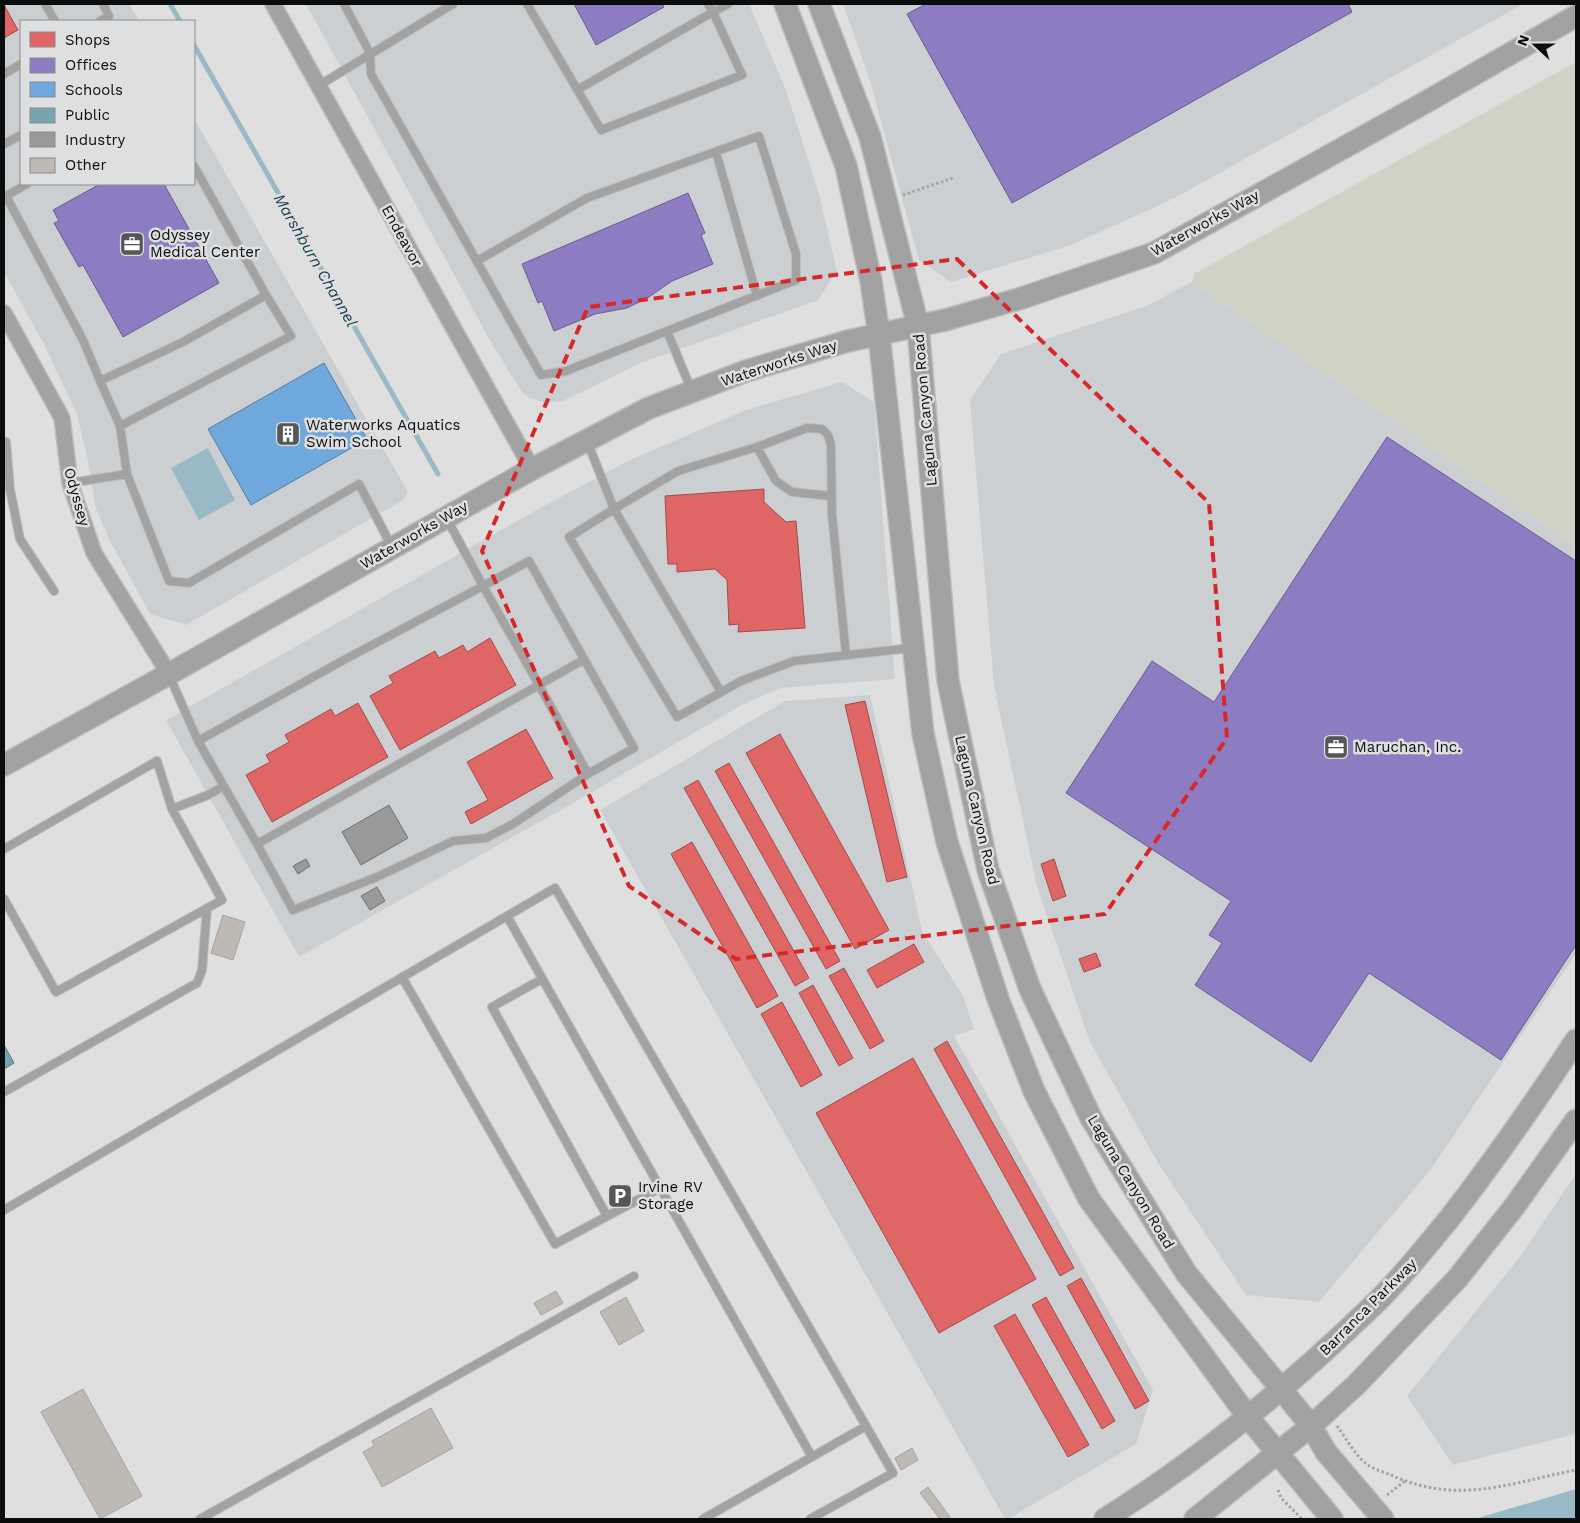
<svg xmlns="http://www.w3.org/2000/svg" width="1580" height="1523" viewBox="0 0 1580 1523" font-family="'Work Sans',sans-serif">
  <style>
    .built { fill: #cccfd2 }
    .green { fill: #d0d2c4 }
    .water { fill: #98b9c5 }
    .shops { fill: #e06666; stroke: #a04b4b }
    .offices { fill: #8e7cc3; stroke: #675a8c }
    .schools { fill: #6fa8dc; stroke: #51799e }
    .public { fill: #76a5af; stroke: #56777e }
    .industry { fill: #999; stroke: #6e6f6f }
    .lines { fill: none; stroke-linecap: round; stroke-linejoin: round }
    .stream { stroke: #98b9c5; stroke-width: 5 }
    .building { fill: #beb9b2; stroke: #a2a2a2 }
    .lane-casing { stroke: #bdbdbd; stroke-width: 10 }
    .street-casing { stroke: #bdbdbd; stroke-width: 18 }
    .secondary-casing { stroke: #bdbdbd; stroke-width: 24 }
    .path { stroke: #a3a3a3; stroke-width: 3; stroke-dasharray: 2.5 2.5; stroke-linecap: butt }
    .lane { stroke: #a3a2a2; stroke-width: 8 }
    .street { stroke: #a3a2a2; stroke-width: 15 }
    .secondary { stroke: #a2a1a1; stroke-width: 21 }
    .marked { fill: none; stroke: #d62828; stroke-width: 4; stroke-dasharray: 10 6; stroke-linejoin: round }
    .labels { text-anchor: middle; stroke-width: 5; stroke-linejoin: round; paint-order: stroke }
    .street-label { font-size: 15px; fill: #0b0c0c; stroke: #dedfe0 }
    .poi-label { font-size: 15px; fill: #0b0c0c; stroke: #dedfe0; text-anchor: start }
    .water-label { font-size: 16px; font-style: italic; fill: #16414e; stroke: #dedfe0 }
  </style>
  <rect width="100%" height="100%" fill="#dfdfdf"/>
  <path class="built" d="M 4,4 L 129,4 L 139,21 L 21,21 L 21,184 L 194,184 L 194,118 L 408,492 L 403,500 L 186,625 L 150,614 L 109,539 L 96,509 L 88,461 L 77,414 L 45,346 L 4,272 Z
    M 306,4 L 749,4 L 786,90 L 819,194 L 837,271 L 818,300 L 638,364 L 563,401 L 546,403 L 530,398 L 522,392 L 492,344 Z
    M 843,4 L 1523,4 L 1173,199 L 1071,245 L 951,282 L 919,260 L 870,81 Z
    M 1192,282 L 1576,547 L 1576,954 L 1431,1169 L 1319,1302 L 1246,1295 L 1158,1163 L 1090,1042 L 1037,886 L 994,686 L 970,400 L 1001,354 L 1146,306 Z
    M 842,382 L 874,402 L 895,679 L 780,688 L 742,705 L 568,806 L 299,957 L 166,720 L 533,512 L 630,460 L 746,410 Z
    M 870,695 L 922,931 L 963,996 L 974,1029 L 954,1036 L 1153,1390 L 1136,1444 L 1008,1519 L 1005,1519 L 600,810 L 785,701 Z
    M 1576,1174 L 1576,1434 L 1453,1465 L 1407,1396 L 1519,1258 Z"/>
  <path class="green" d="M 1576,62 L 1576,547 L 1192,282 L 1194,274 Z"/>
  <path class="water" d="M 208,448 L 235,500 L 199,520 L 171,468 Z
    M 1576,1489 L 1576,1519 L 1475,1519 Z"/>
  <path class="shops" d="M 4,5 L 18,30 L 4,38 Z
    M 764,489 L 764,502 L 786,522 L 796,521 L 805,628 L 738,632 L 739,624 L 729,625 L 727,580 L 715,569 L 677,572 L 677,564 L 668,564 L 665,496 Z
    M 490,638 L 516,685 L 400,750 L 370,696 L 393,683 L 389,676 L 435,651 L 439,658 L 463,645 L 467,652 Z
    M 865,701 L 907,877 L 887,882 L 845,705 Z
    M 358,703 L 388,757 L 272,822 L 246,775 L 270,762 L 266,755 L 289,742 L 285,735 L 331,709 L 335,716 Z
    M 526,729 L 553,778 L 471,824 L 465,812 L 488,800 L 467,762 Z
    M 780,734 L 889,930 L 855,949 L 746,753 Z
    M 729,763 L 840,961 L 826,969 L 715,771 Z
    M 698,780 L 809,978 L 795,986 L 684,788 Z
    M 692,842 L 778,996 L 757,1008 L 671,854 Z
    M 1054,859 L 1066,896 L 1053,901 L 1041,864 Z
    M 914,944 L 924,962 L 877,988 L 867,970 Z
    M 1096,953 L 1101,966 L 1084,972 L 1079,959 Z
    M 844,968 L 884,1041 L 870,1049 L 829,976 Z
    M 813,985 L 853,1058 L 839,1066 L 799,993 Z
    M 782,1002 L 822,1075 L 801,1087 L 761,1014 Z
    M 947,1041 L 1074,1268 L 1060,1276 L 934,1049 Z
    M 913,1058 L 1036,1279 L 939,1333 L 816,1113 Z
    M 1081,1278 L 1149,1401 L 1135,1409 L 1067,1286 Z
    M 1046,1297 L 1115,1421 L 1102,1429 L 1032,1305 Z
    M 1015,1314 L 1089,1445 L 1068,1457 L 994,1326 Z"/>
  <path class="offices" d="M 574,4 L 662,4 L 664,7 L 596,45 Z
    M 926,4 L 1348,4 L 1352,12 L 1012,203 L 907,14 Z
    M 100,184 L 164,184 L 219,283 L 123,337 L 83,265 L 79,267 L 54,223 L 59,221 L 53,210 Z
    M 688,193 L 705,233 L 701,235 L 713,264 L 672,281 L 649,297 L 627,308 L 595,314 L 554,331 L 542,301 L 538,303 L 522,264 Z
    M 1387,437 L 1576,561 L 1576,945 L 1501,1060 L 1369,973 L 1311,1062 L 1195,985 L 1222,943 L 1209,935 L 1231,901 L 1066,793 L 1152,661 L 1214,702 Z"/>
  <path class="schools" d="M 324,363 L 367,439 L 251,505 L 208,429 Z"/>
  <path class="public" d="M 4,1045 L 14,1063 L 4,1069 Z"/>
  <path class="industry" d="M 389,805 L 408,838 L 361,865 L 342,832 Z
    M 306,859 L 310,866 L 298,874 L 293,866 Z
    M 377,887 L 385,901 L 370,910 L 361,896 Z"/>
  <g class="lines">
    <path class="stream" d="M 170,4 L 180,21
      M 194,45 L 438,474"/>
  </g>
  <path class="building" d="M 223,915 L 245,922 L 233,960 L 211,953 Z
    M 556,1291 L 563,1303 L 541,1315 L 534,1303 Z
    M 626,1297 L 644,1331 L 619,1345 L 600,1312 Z
    M 83,1389 L 142,1496 L 100,1519 L 41,1412 Z
    M 431,1408 L 453,1448 L 382,1487 L 363,1452 L 374,1446 L 372,1441 Z
    M 912,1448 L 918,1460 L 901,1470 L 895,1458 Z
    M 928,1487 L 950,1517 L 947,1519 L 940,1519 L 920,1493 Z"/>
  <g class="lines">
    <defs>
      <path id="lane" d="M 45,4 L 55,21
        M 344,4 L 370,53 L 371,74 L 383,95 L 541,375 L 566,371 L 796,280 L 796,254 L 759,136 L 587,198 L 477,261
        M 527,4 L 601,130 L 742,75 L 713,12 L 728,4
        M 100,21 L 109,16 L 103,4
        M 4,74 L 21,64
        M 318,86 L 453,4
        M 577,90 L 713,12 L 708,4
        M 4,144 L 21,135
        M 716,152 L 757,296
        M 27,184 L 6,196 L 83,340 L 100,381 L 183,342 L 266,295
        M 667,331 L 691,389
        M 100,381 L 120,426 L 127,474 L 169,581 L 189,583 L 359,484 L 392,547
        M 120,426 L 291,336 L 266,295 L 194,166
        M 587,441 L 614,509 L 569,537 L 677,717 L 741,681 L 794,661 L 911,648
        M 6,442 L 10,489 L 20,539 L 54,591
        M 757,447 L 776,481 L 792,492 L 831,496
        M 70,483 L 127,474
        M 169,675 L 198,741 L 342,661 L 483,586 L 447,519
        M 721,692 L 614,509 L 678,471 L 757,447 L 807,428 L 822,429 L 828,435 L 831,445 L 832,515 L 846,655
        M 198,741 L 257,844 L 539,685 L 483,586 L 529,561 L 634,748 L 588,774 L 539,685 L 583,660
        M 172,809 L 208,795 L 224,786
        M 257,844 L 293,910 L 377,877 L 453,841 L 486,838 L 513,824 L 588,774
        M 4,849 L 157,761 L 172,809 L 222,900 L 56,992 L 4,899
        M 507,916 L 812,1457
        M 402,977 L 555,1244 L 660,1188
        M 542,979 L 492,1007 L 607,1216
        M 4,1092 L 197,983 L 202,970 L 207,908
        M 4,1210 L 555,888 L 866,1426 L 703,1519
        M 200,1519 L 634,1276
        M 810,1519 L 893,1473 L 866,1426"/>
      <path id="street" d="M 273,4 L 532,469
        M 4,313 L 62,418 L 70,483 L 94,553 L 169,674"/>
      <path id="secondary" d="M 785,4 L 846,166 L 871,281 L 879,335 L 923,734 L 947,842 L 998,999 L 1034,1091 L 1089,1199 L 1248,1417 L 1332,1519
        M 819,4 L 870,137 L 918,326 L 948,681 L 988,870 L 1030,989 L 1091,1118 L 1186,1273 L 1282,1390 L 1311,1426 L 1326,1452 L 1383,1519
        M 4,765 L 169,674 L 532,469 L 649,408 L 746,371 L 848,341 L 945,320 L 1022,298 L 1154,253 L 1426,102 L 1576,16
        M 1105,1519 C 1191,1465 1270,1402 1344,1333 C 1359,1318 1376,1304 1390,1288 C 1411,1266 1430,1242 1449,1219 C 1494,1161 1536,1101 1576,1040
        M 1195,1519 L 1311,1426 L 1357,1384 L 1457,1279 L 1514,1207 L 1576,1120"/>
    </defs>
    <use href="#lane" class="lane-casing"/>
    <use href="#street" class="street-casing"/>
    <use href="#secondary" class="secondary-casing"/>
    <path class="path" d="M 903,195 L 953,178
      M 1337,1426 C 1346,1438 1356,1457 1368,1465 C 1375,1470 1385,1472 1393,1476 C 1460,1505 1509,1483 1576,1470
      M 1278,1490 L 1281,1498 L 1302,1519
      M 1387,1495 L 1405,1481"/>
    <use href="#lane" class="lane"/>
    <use href="#street" class="street"/>
    <use href="#secondary" class="secondary"/>
  </g>
  <path class="marked" d="M 957,259 L 1209,503 L 1227,738 L 1105,914 L 736,959 L 629,886 L 482,551 L 588,307 Z"/>
  <defs>
    <symbol id="office-square" viewBox="-11 -11 22 22"><rect x="-9" y="-9" width="18" height="18" rx="4" fill="#555656" stroke="#dedfe0"/><path d="M-6-3h4V-5.5h4V-3h4V5H-6ZM-1-4.5V-3h2v-1.5ZM-6 0V1H6V0Z" fill="#fff"/></symbol>
    <symbol id="building-square" viewBox="-11 -11 22 22"><rect x="-9" y="-9" width="18" height="18" rx="4" fill="#555656" stroke="#dedfe0"/><path d="M-4-6H4V6H1V3H-1V6H-4ZM-2.5-4.3h1.7v1.8h-1.7ZM.8-4.3h1.7v1.8H.8ZM-2.5-1h1.7V.8h-1.7ZM.8-1h1.7V.8H.8Z" fill="#fff"/></symbol>
    <symbol id="parking-square" viewBox="-11 -11 22 22"><rect x="-9" y="-9" width="18" height="18" rx="4" fill="#555656" stroke="#dedfe0"/><path d="M-3.5-5.5H1a3.5 3.5 0 0 1 0 7H-1V5.5H-3.5ZM-1-3.4V-.6H.8a1.4 1.4 0 0 0 0-2.8Z" fill="#fff"/></symbol>
  </defs>
  <g fill-rule="evenodd">
    <use href="#office-square" x="118" y="230" width="28" height="28"/>
    <use href="#building-square" x="274" y="420" width="28" height="28"/>
    <use href="#office-square" x="1322" y="733" width="28" height="28"/>
    <use href="#parking-square" x="606" y="1182" width="28" height="28"/>
  </g>
  <g class="labels">
    <g class="street-label">
      <text transform="translate(1205 223) rotate(-29)" y="5">Waterworks Way</text>
      <text transform="translate(402 236) rotate(61)" y="5">Endeavor</text>
      <text transform="translate(779 363) rotate(-18)" y="5">Waterworks Way</text>
      <text transform="translate(925 410) rotate(-95)" y="5">Laguna Canyon Road</text>
      <text transform="translate(77 497) rotate(74)" y="5">Odyssey</text>
      <text transform="translate(414 535) rotate(-30)" y="5">Waterworks Way</text>
      <text transform="translate(977 810) rotate(77)" y="5">Laguna Canyon Road</text>
      <text transform="translate(1131 1182) rotate(59)" y="5">Laguna Canyon Road</text>
      <text transform="translate(1368 1307) rotate(-45)" y="5">Barranca Parkway</text>
    </g>
    <g class="poi-label">
      <text x="150" y="240">Odyssey<tspan x="150" dy="17">Medical Center</tspan></text>
      <text x="306" y="430">Waterworks Aquatics<tspan x="306" dy="17">Swim School</tspan></text>
      <text x="1354" y="752">Maruchan, Inc.</text>
      <text x="638" y="1192">Irvine RV<tspan x="638" dy="17">Storage</tspan></text>
    </g>
    <g class="water-label">
      <text transform="translate(316 260) rotate(60)" y="6">Marshburn Channel</text>
    </g>
  </g>
  <rect width="1580" height="1523" fill="none" stroke="#0b0c0c" stroke-width="10"/>
  <rect x="20" y="20" width="175" height="165" fill="#dedfe0" stroke="#8a8b8b"/>
  <rect x="30" y="32" width="25" height="15" fill="#e06666" stroke="#8a8b8b"/>
  <text x="65" y="45" font-size="15" fill="#0b0c0c">Shops</text>
  <rect x="30" y="58" width="25" height="15" fill="#8e7cc3" stroke="#8a8b8b"/>
  <text x="65" y="70" font-size="15" fill="#0b0c0c">Offices</text>
  <rect x="30" y="82" width="25" height="15" fill="#6fa8dc" stroke="#8a8b8b"/>
  <text x="65" y="95" font-size="15" fill="#0b0c0c">Schools</text>
  <rect x="30" y="108" width="25" height="15" fill="#76a5af" stroke="#8a8b8b"/>
  <text x="65" y="120" font-size="15" fill="#0b0c0c">Public</text>
  <rect x="30" y="132" width="25" height="15" fill="#999999" stroke="#8a8b8b"/>
  <text x="65" y="145" font-size="15" fill="#0b0c0c">Industry</text>
  <rect x="30" y="158" width="25" height="15" fill="#beb9b2" stroke="#8a8b8b"/>
  <text x="65" y="170" font-size="15" fill="#0b0c0c">Other</text>
  <g transform="translate(1535 45) rotate(291)" stroke="#dedfe0" stroke-width="4" paint-order="stroke">
  <path d="M0-4L9 19L0 12L-9 19Z" fill="#0b0c0c"/>
  <text y="-8" font-size="14" font-weight="bold" text-anchor="middle" fill="#0b0c0c">N</text>
  </g>
</svg>
